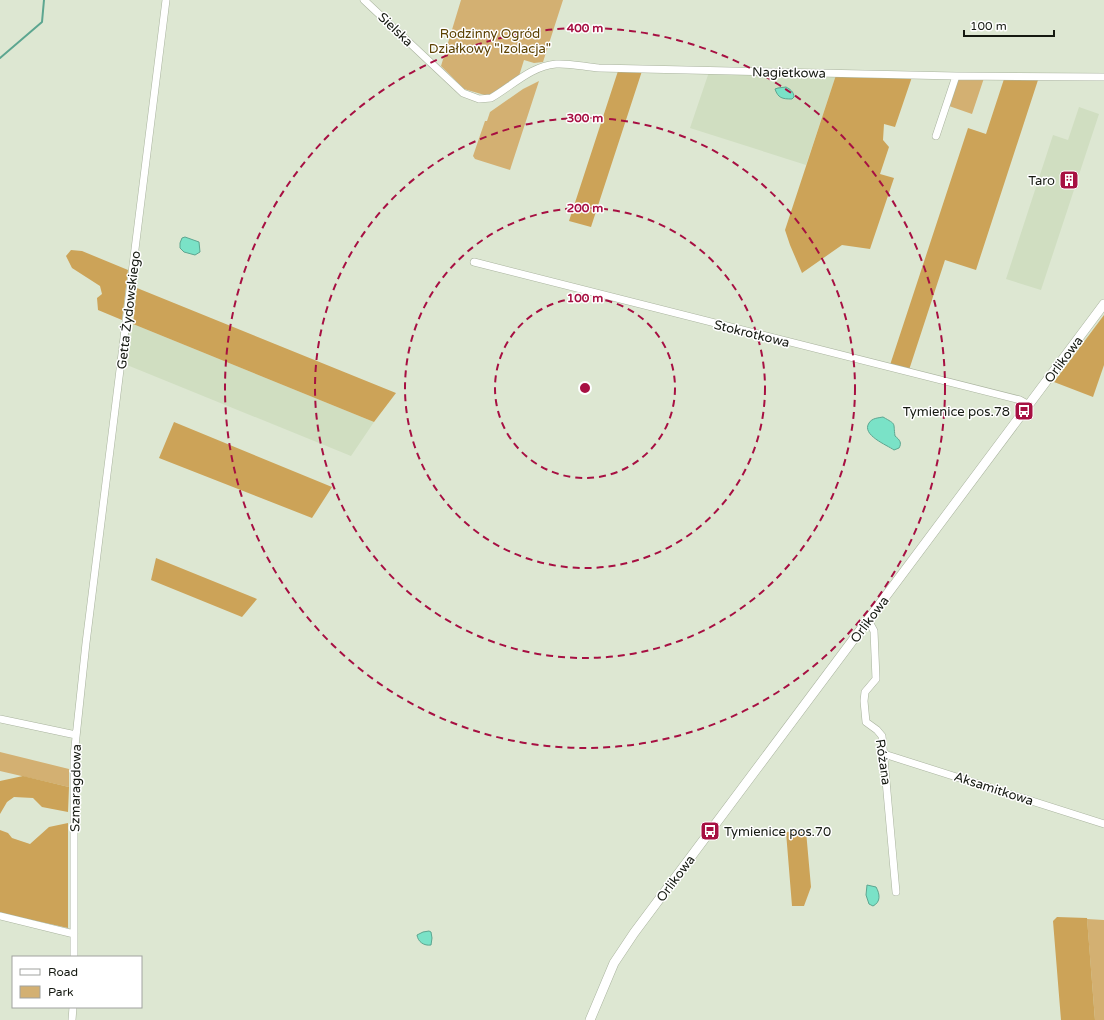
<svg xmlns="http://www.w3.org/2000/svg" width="1104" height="1020" viewBox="0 0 1104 1020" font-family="'Varela Round',sans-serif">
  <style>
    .built { fill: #d0dec1 }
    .green { fill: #d3b072 }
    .forest { fill: #cca358 }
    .water { fill: #7ae2c7; stroke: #5ca690 }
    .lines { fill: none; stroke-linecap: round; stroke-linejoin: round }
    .stream { stroke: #5ca690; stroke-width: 2 }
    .minor-casing { stroke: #a9b39e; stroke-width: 8 }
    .tertiary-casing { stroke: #a9b39e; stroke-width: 10 }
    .minor { stroke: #fff; stroke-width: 7 }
    .tertiary { stroke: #fff; stroke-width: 9 }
    .ring { fill: none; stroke: #a71042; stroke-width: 2; stroke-dasharray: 7 5 }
    .labels { text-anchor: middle; stroke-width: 3; stroke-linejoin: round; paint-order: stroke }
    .street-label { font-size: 13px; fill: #151911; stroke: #fff }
    .park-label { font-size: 13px; fill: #5b4000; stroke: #fff }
    .poi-label { font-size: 13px; fill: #151911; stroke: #fff; text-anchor: end }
    .centre { fill: #a71042; stroke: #fff; stroke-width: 2 }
    .ring-label { font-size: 12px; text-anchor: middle; font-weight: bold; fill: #a71042; stroke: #fff; stroke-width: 3; stroke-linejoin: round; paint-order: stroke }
  </style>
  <rect width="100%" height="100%" fill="#dde7d2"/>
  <path class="built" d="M 709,72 L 836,75 L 806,165 L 690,128 Z
    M 1079,107 L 1099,114 L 1041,290 L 1006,279 L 1053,135 L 1068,140 Z
    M 133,324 L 374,422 L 351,456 L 127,365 Z"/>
  <path class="green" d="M 461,0 L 563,0 L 543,62 L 534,63 L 524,60 L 519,76 L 488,96 L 464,89 L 441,66 Z
    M 958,78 L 984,78 L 972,114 L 949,106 Z
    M 539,81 L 510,170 L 475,159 L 473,156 L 485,121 L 487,121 L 490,112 L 523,89 Z
    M 0,752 L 69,769 L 69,787 L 0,771 Z
    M 1087,919 L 1104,920 L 1104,1020 L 1095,1020 Z"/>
  <path class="forest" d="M 618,71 L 642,71 L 591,227 L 569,221 Z
    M 836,75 L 912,77 L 895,127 L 884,124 L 883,140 L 889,147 L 880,174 L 894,178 L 870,249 L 842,245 L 802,273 L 790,245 L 785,230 Z
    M 1004,79 L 1038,80 L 976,270 L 945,260 L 909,370 L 890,365 L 968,128 L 986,134 Z
    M 71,250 L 82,251 L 128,270 L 122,320 L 98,310 L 97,298 L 102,294 L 100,286 L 72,268 L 66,256 Z
    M 137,288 L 396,393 L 374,422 L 133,324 Z
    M 1104,315 L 1104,365 L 1093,397 L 1054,382 Z
    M 174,422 L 332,487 L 312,518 L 159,458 Z
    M 156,558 L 257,599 L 242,617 L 151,580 Z
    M 23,776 L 69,787 L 68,812 L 42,807 L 33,798 L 14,797 L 7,802 L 0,814 L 0,781 Z
    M 68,823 L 68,928 L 0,913 L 0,830 L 8,833 L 12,838 L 30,844 L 49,827 Z
    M 806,831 L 811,887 L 804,906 L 792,906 L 786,832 Z
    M 1057,917 L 1087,918 L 1095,1020 L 1061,1020 L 1053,921 Z"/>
  <path class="water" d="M 786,87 C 790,89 794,92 794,97 L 792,99 C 782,99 778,98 775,89 L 778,88 Z
    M 185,237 L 199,242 L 200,252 L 195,255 L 184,252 L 180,248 L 180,243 L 182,238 Z
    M 883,417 C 897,425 893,422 895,436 C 900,440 902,443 899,448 L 894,450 C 887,445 861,435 869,423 C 872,418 878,418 883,417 Z
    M 867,885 L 876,887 C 880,894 881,902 873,906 L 869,904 L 866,895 Z
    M 429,931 L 431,932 L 432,938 L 431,945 C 424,946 418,942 417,935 L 423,932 Z"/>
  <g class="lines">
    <path class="stream" d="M 0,58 L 42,22 L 44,0"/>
    <defs>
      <path id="minor" d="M 364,0 L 463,93 L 479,99 L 491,98 C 512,86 531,66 556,64 C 570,63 585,67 599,68 L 956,76 L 1104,77
        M 936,136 L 956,76
        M 474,262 L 1020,400 L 1029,405
        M 868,620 L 874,631 L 876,679 L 865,692 L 864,701 L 866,722 L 877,730 L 882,736 L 896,892
        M 0,719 L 76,735
        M 884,754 L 1104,824
        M 0,916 L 74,934
        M 74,957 L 74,756 L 86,643 L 166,0
        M 72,1020 L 73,1007"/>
      <path id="tertiary" d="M 590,1020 L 614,963 L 634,933 L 1104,304"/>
    </defs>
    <use href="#minor" class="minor-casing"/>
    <use href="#tertiary" class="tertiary-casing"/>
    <use href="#minor" class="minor"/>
    <use href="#tertiary" class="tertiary"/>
  </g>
  <g class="ring">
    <circle cx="585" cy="388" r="90"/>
    <circle cx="585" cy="388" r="180"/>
    <circle cx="585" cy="388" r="270"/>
    <circle cx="585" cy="388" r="360"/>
  </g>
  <defs>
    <symbol id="building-square" viewBox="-11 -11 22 22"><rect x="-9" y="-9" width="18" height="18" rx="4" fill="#a71042" stroke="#fff"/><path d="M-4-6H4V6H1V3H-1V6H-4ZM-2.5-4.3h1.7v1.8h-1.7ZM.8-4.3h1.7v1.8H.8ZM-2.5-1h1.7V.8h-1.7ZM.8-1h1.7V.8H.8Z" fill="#fff"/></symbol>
    <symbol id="bus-square" viewBox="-11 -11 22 22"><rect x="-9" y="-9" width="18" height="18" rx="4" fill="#a71042" stroke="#fff"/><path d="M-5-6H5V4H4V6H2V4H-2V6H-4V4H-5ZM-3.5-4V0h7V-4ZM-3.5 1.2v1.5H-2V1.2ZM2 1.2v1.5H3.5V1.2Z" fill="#fff"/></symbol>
  </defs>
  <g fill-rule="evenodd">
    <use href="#building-square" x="1058" y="169" width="22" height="22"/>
    <use href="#bus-square" x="1013" y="400" width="22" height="22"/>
    <use href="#bus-square" x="699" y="820" width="22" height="22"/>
  </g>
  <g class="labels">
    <g class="street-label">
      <text transform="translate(396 29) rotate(44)" y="5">Sielska</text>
      <text transform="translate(789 72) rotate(1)" y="5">Nagietkowa</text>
      <text transform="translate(128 310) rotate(-83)" y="5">Getta Żydowskiego</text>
      <text transform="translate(752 333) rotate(14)" y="5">Stokrotkowa</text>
      <text transform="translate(1063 359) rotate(-53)" y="5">Orlikowa</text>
      <text transform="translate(869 619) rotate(-53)" y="5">Orlikowa</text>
      <text transform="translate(884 762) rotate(82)" y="5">Różana</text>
      <text transform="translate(75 788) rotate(-89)" y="5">Szmaragdowa</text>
      <text transform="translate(994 788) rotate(18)" y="5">Aksamitkowa</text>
      <text transform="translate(675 878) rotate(-53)" y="5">Orlikowa</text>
    </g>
    <g class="park-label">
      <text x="490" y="38">Rodzinny Ogród<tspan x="490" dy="15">Działkowy "Izolacja"</tspan></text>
    </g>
    <g class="poi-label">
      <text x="1055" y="185">Taro</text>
      <text x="1010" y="416">Tymienice pos.78</text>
      <text x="724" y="836" text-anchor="start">Tymienice pos.70</text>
    </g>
  </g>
  <circle cx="585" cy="388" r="6" class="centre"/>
  <g class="ring-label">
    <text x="585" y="32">400 m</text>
    <text x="585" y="122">300 m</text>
    <text x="585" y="212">200 m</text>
    <text x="585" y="302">100 m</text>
  </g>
  <rect x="12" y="956" width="130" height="52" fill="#ffffff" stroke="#a1a3a0"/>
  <rect x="20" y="969" width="20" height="6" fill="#ffffff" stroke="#a1a3a0"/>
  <text x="48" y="976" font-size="12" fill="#151911">Road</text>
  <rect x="20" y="986" width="20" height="12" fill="#d3b072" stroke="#a1a3a0"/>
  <text x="48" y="996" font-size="12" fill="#151911">Park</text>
  <path d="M964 30v6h90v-6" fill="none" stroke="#151911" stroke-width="2"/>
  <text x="970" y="30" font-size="12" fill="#151911" stroke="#ffffff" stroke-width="3" paint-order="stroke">100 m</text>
</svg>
